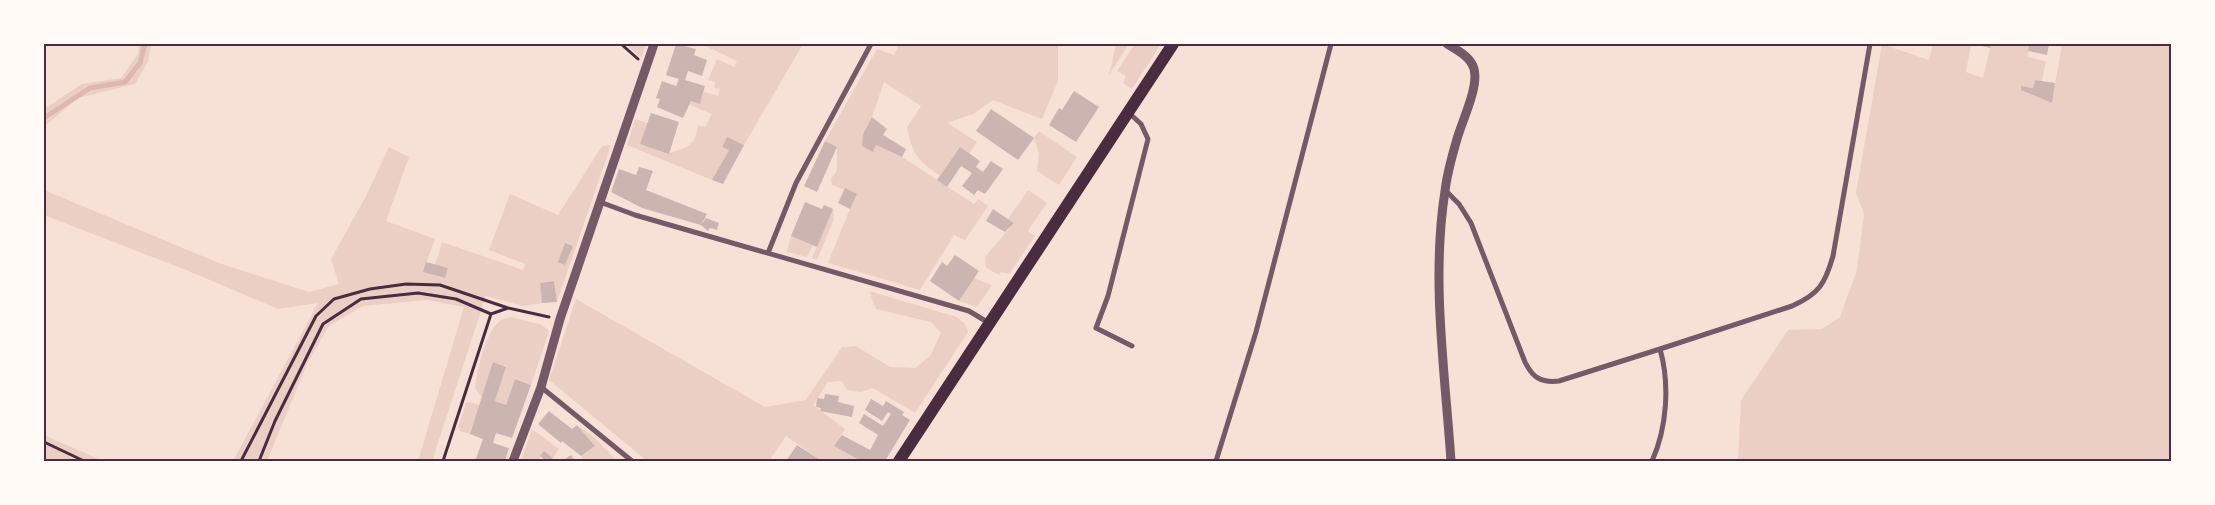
<svg xmlns="http://www.w3.org/2000/svg" width="2215" height="505" viewBox="0 0 2215 505" font-family="'Source Sans 3',sans-serif">
  <style>
    .green { fill: #ebcfc5 }
    .lines { fill: none; stroke-linecap: round; stroke-linejoin: round }
    .stream { stroke: #dcb8b0; stroke-width: 5 }
    .building { fill: #ccb4b1 }
    .path { stroke: #4a2c40; stroke-width: 3 }
    .minor { stroke: #755966; stroke-width: 5 }
    .tertiary { stroke: #755966; stroke-width: 9 }
    .primary { stroke: #4a2c40; stroke-width: 12 }
    .neatline { fill: none; stroke: #4a2c40; stroke-width: 2 }
  </style>
  <rect width="100%" height="100%" fill="#f7e1d7"/>
  <path class="green" d="M 139,44 L 151,44 L 148,62 L 135,84 L 78,98 L 44,127 L 44,109 L 82,84 L 121,78 L 138,54 Z
    M 626,44 L 646,44 L 641,58 Z
    M 701,44 L 803,44 L 744,145 L 727,138 L 722,146 L 729,150 L 712,180 L 627,145 L 635,119 L 648,123 L 669,153 C 687,147 696,147 698,125 L 705,127 L 712,114 L 690,105 L 691,101 L 700,103 L 704,92 L 718,96 L 720,89 L 714,88 L 715,82 L 708,80 L 717,59 L 734,67 L 737,61 Z
    M 899,44 L 1052,44 L 1058,46 L 1058,81 L 1042,119 L 993,100 L 973,114 L 947,123 L 977,142 L 969,154 L 960,147 L 940,176 C 917,159 913,156 907,127 L 921,106 L 884,82 L 872,117 L 863,134 L 862,146 L 873,151 L 876,145 L 902,157 L 974,204 L 978,199 L 988,206 L 965,240 L 954,235 L 920,290 L 828,263 L 856,194 L 832,185 L 831,179 L 837,170 L 837,147 L 825,141 L 877,49 L 894,55 Z
    M 1116,44 L 1129,44 L 1109,75 Z
    M 1135,44 L 1161,44 L 1132,89 L 1123,83 L 1126,76 L 1117,71 Z
    M 1882,44 L 1929,60 L 1933,44 L 1971,44 L 1966,72 L 1983,78 L 1991,44 L 2029,44 L 2028,57 L 2046,61 L 2042,81 L 2035,80 L 2033,88 L 2021,86 L 2052,102 L 2062,44 L 2171,44 L 2171,461 L 1738,461 L 1741,400 L 1788,330 L 1822,329 L 1840,317 L 1857,270 L 1864,214 L 1856,193 Z
    M 1039,131 L 1077,157 L 1059,185 L 1037,171 L 1039,154 L 1034,138 Z
    M 611,145 L 557,302 L 554,281 L 540,283 L 542,303 L 523,306 L 486,296 L 432,461 L 418,461 L 464,307 L 427,300 L 362,306 L 329,326 L 308,362 L 267,461 L 233,461 L 318,303 L 278,309 L 191,272 L 44,215 L 44,190 L 219,263 L 309,292 L 339,284 L 331,259 L 365,198 L 389,147 L 409,157 L 386,221 L 435,239 L 423,272 L 445,278 L 448,268 L 435,265 L 442,242 L 523,270 L 525,264 L 489,250 L 510,194 L 558,215 L 602,146 Z
    M 1028,190 L 1047,203 L 1028,231 L 1035,236 L 1009,274 L 1001,272 L 999,275 L 986,268 L 985,257 L 1014,223 L 1008,219 Z
    M 833,209 L 834,219 L 817,260 L 812,258 Z
    M 791,236 L 813,245 L 807,257 L 787,252 Z
    M 974,278 L 992,285 L 977,307 L 959,301 Z
    M 869,291 L 957,317 L 965,324 L 968,332 L 915,413 L 873,388 L 861,392 L 847,390 L 842,381 L 828,382 L 813,405 L 845,429 L 835,446 L 857,459 L 855,461 L 822,461 L 786,436 L 769,461 L 647,461 L 549,380 L 576,299 L 765,407 L 806,400 L 842,347 L 856,346 L 890,367 L 915,368 L 930,356 L 941,333 L 931,322 L 876,309 Z
    M 511,317 L 542,325 L 549,331 L 531,385 L 515,379 L 506,405 L 495,401 L 506,366 L 494,363 L 482,398 L 475,388 C 477,371 485,332 500,321 C 502,319 508,318 511,317 Z
    M 470,402 L 479,405 L 470,434 L 460,431 L 458,427 L 466,403 Z
    M 577,425 L 594,437 L 617,461 L 584,461 L 581,456 L 595,446 Z
    M 532,429 L 559,449 L 553,458 L 544,451 L 538,461 L 521,461 Z
    M 44,435 L 103,461 L 44,461 Z"/>
  <g class="lines">
    <path class="stream" d="M 44,118 L 90,88 L 125,82 L 140,63 L 145,44"/>
  </g>
  <path class="building" d="M 676,44 L 696,49 L 694,55 L 707,60 L 702,76 L 688,71 L 685,80 L 705,86 L 700,104 L 691,101 L 683,118 L 657,107 L 660,99 L 656,98 L 662,81 L 676,86 L 679,79 L 666,75 Z
    M 1974,44 L 1991,44 L 1990,48 Z
    M 2029,44 L 2049,44 L 2047,55 L 2028,51 Z
    M 2035,80 L 2055,83 L 2052,103 L 2021,90 L 2021,86 L 2033,88 Z
    M 1074,91 L 1099,107 L 1076,142 L 1049,125 L 1059,108 L 1062,110 Z
    M 991,109 L 1034,138 L 1018,160 L 976,131 Z
    M 651,113 L 679,122 L 669,154 L 640,144 Z
    M 872,117 L 887,129 L 883,135 L 906,149 L 902,157 L 876,145 L 873,152 L 862,146 L 863,134 Z
    M 727,137 L 744,145 L 723,184 L 712,180 L 729,150 L 722,147 Z
    M 825,141 L 837,147 L 817,192 L 804,186 Z
    M 960,147 L 980,161 L 976,167 L 983,172 L 991,161 L 1003,169 L 985,194 L 978,190 L 974,195 L 962,186 L 972,173 L 961,166 L 947,187 L 937,180 Z
    M 639,167 L 653,171 L 646,190 L 707,214 L 701,225 L 642,208 L 611,192 L 619,169 L 636,175 Z
    M 845,188 L 857,194 L 850,209 L 838,203 Z
    M 805,202 L 822,209 L 824,205 L 833,209 L 817,247 L 791,236 Z
    M 993,209 L 1014,223 L 1005,232 L 986,221 Z
    M 706,218 L 719,223 L 717,230 L 710,228 L 708,231 L 701,225 Z
    M 565,243 L 573,246 L 565,265 L 558,262 Z
    M 955,255 L 979,271 L 959,301 L 930,281 L 942,262 L 947,266 Z
    M 426,262 L 448,268 L 445,278 L 423,272 Z
    M 554,281 L 557,302 L 542,303 L 540,283 Z
    M 493,362 L 506,367 L 495,401 L 506,405 L 515,379 L 531,385 L 512,438 L 496,433 L 493,443 L 509,448 L 505,461 L 475,461 L 483,439 L 470,434 Z
    M 825,394 L 839,396 L 838,402 L 854,406 L 852,417 L 820,411 L 821,408 L 816,407 L 817,398 L 824,399 Z
    M 871,399 L 883,406 L 886,401 L 904,412 L 902,415 L 910,420 L 885,461 L 861,461 L 834,446 L 842,435 L 870,450 L 878,435 L 859,423 L 864,414 L 883,426 L 891,414 L 888,412 L 882,421 L 865,410 Z
    M 549,411 L 572,429 L 577,425 L 595,446 L 581,456 L 562,441 L 561,443 L 538,424 Z
    M 797,445 L 822,461 L 786,461 Z
    M 544,451 L 553,458 L 550,461 L 546,461 L 540,456 Z
    M 571,455 L 575,461 L 562,461 Z"/>
  <g class="lines">
    <path class="path" d="M 621,44 L 638,59
      M 44,442 L 84,461
      M 241,461 L 316,316 L 334,299 L 370,289 L 406,284 L 440,285 L 508,308 L 549,317
      M 259,461 L 275,421 L 323,324 L 361,299 L 418,293 L 456,299 L 491,314 L 508,308
      M 443,461 L 491,314"/>
    <path class="minor" d="M 1129,113 L 1141,124 L 1148,139 L 1108,296 L 1096,328 L 1132,346
      M 1445,190 L 1459,204 L 1471,223 L 1525,362 C 1533,378 1541,383 1559,381 L 1660,349 C 1670,384 1667,428 1652,461
      M 600,202 L 635,215 L 969,311 L 989,323
      M 768,253 L 796,183 L 871,44
      M 1660,349 L 1792,306 C 1819,294 1825,284 1833,256 L 1870,44
      M 541,387 L 632,461
      M 1216,461 L 1256,332 L 1331,44"/>
    <path class="tertiary" d="M 1447,44 C 1457,50 1471,57 1474,69 C 1479,87 1462,121 1457,139 C 1452,156 1447,174 1445,191 C 1431,280 1445,372 1451,461
      M 513,461 L 541,387 L 560,319 L 654,44"/>
    <path class="primary" d="M 899,461 L 1173,44"/>
  </g>
  <rect width="2215" height="505" fill="none" stroke="#fffaf5" stroke-width="90"/>
  <rect x="45" y="45" width="2125" height="415" class="neatline"/>
</svg>
